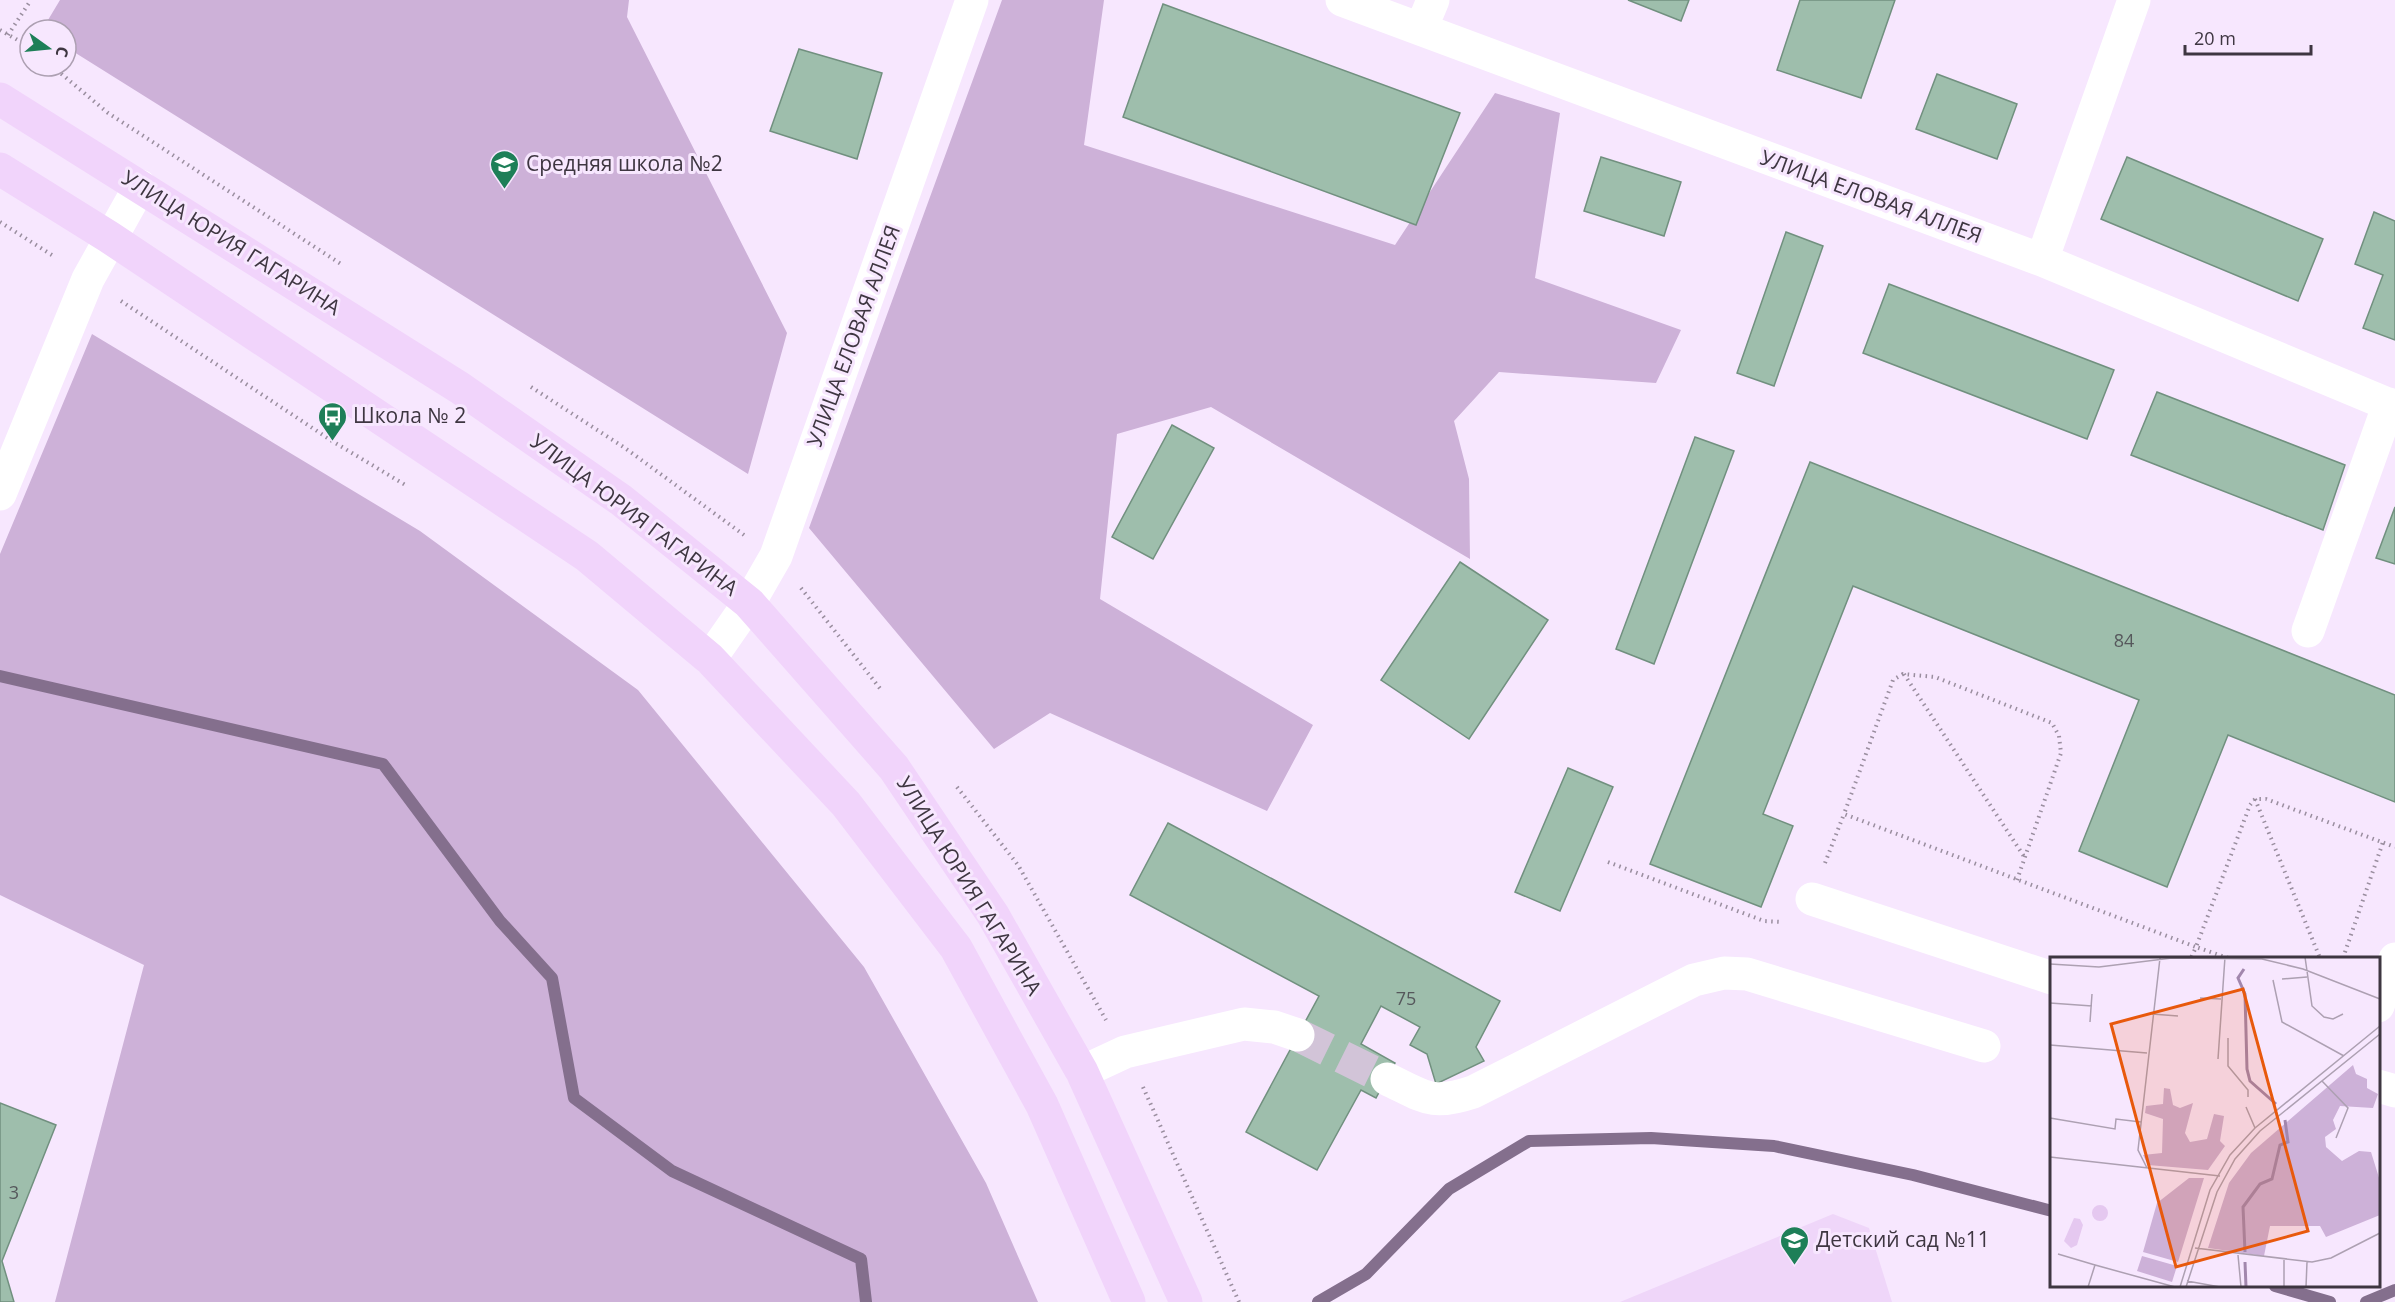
<svg xmlns="http://www.w3.org/2000/svg" width="2395" height="1302" viewBox="0 0 2395 1302" font-family="'Open Sans',sans-serif">
  <style>
    .built { fill: #efd6f9 }
    .forest { fill: #cdb1d8 }
    .lines { fill: none; stroke-linecap: round; stroke-linejoin: round }
    .stream { stroke: #846f8d; stroke-width: 12 }
    .building { fill: #9ebeac; stroke: #71907f; stroke-width: 1.5 }
    .minor-tunnel { stroke: #d2c4d8; stroke-width: 33; stroke-dasharray: 33 16; stroke-linecap: butt }
    .path { stroke: #9a8e9f; stroke-width: 4; stroke-dasharray: 1.5 4.5; stroke-linecap: butt }
    .minor { stroke: #fff; stroke-width: 33 }
    .major { stroke: #f1d4fb; stroke-width: 33 }
    .labels { text-anchor: middle; stroke-width: 6; stroke-linejoin: round; paint-order: stroke }
    .number-label { font-size: 18px; fill: #56585c }
    .poi-label { font-size: 21px; fill: #3e3641; stroke: #f7e7fe; text-anchor: start }
    .street-label { font-size: 21px; fill: #3e3641; stroke: #f7e7fe }
    .inset-river { fill: none; stroke: #a287ad; stroke-width: 3 }
    .inset-road { fill: none; stroke: #ada0b2; stroke-width: 1.5 }
    .view { fill: #e8590c; fill-opacity: 0.15; stroke: #e8590c; stroke-width: 3 }
    .inset-edge { fill: none; stroke: #3e3641; stroke-width: 3 }
  </style>
  <rect width="100%" height="100%" fill="#f7e7fe"/>
  <path class="built" d="M 1833,1214 L 1869,1228 L 1892,1302 L 1620,1302 Z"/>
  <path class="forest" d="M 60,0 L 629,0 L 627,17 L 787,333 L 748,474 L 66,47 L 66,30 L 42,30 Z
    M 1002,0 L 1104,0 L 1084,145 L 1395,245 L 1495,93 L 1560,113 L 1535,278 L 1681,330 L 1656,383 L 1499,372 L 1454,421 L 1469,479 L 1470,559 L 1211,407 L 1117,434 L 1100,599 L 1313,725 L 1267,811 L 1050,713 L 994,749 L 809,528 Z
    M 92,334 L 420,531 L 638,690 L 864,967 L 986,1183 L 1038,1302 L 55,1302 L 144,965 L 0,895 L 0,554 Z"/>
  <g class="lines">
    <path class="stream" d="M 0,676 L 383,764 L 500,921 L 552,978 L 574,1098 L 672,1171 L 861,1259 L 866,1302
      M 2275,1286 L 2330,1302
      M 1318,1302 L 1366,1274 L 1449,1189 L 1529,1141 L 1651,1138 L 1774,1146 L 1913,1175 L 2052,1211
      M 2366,1302 L 2395,1290"/>
  </g>
  <path class="building" d="M 1628,0 L 1689,0 L 1681,21 Z
    M 1800,0 L 1895,0 L 1861,98 L 1777,70 Z
    M 1163,4 L 1460,113 L 1416,225 L 1123,117 Z
    M 799,49 L 882,73 L 857,159 L 770,131 Z
    M 1937,74 L 2017,104 L 1997,159 L 1916,129 Z
    M 1601,157 L 1681,182 L 1664,236 L 1584,211 Z
    M 2127,157 L 2323,239 L 2298,301 L 2101,219 Z
    M 2374,212 L 2395,221 L 2395,340 L 2363,328 L 2383,275 L 2355,264 Z
    M 1786,232 L 1823,246 L 1774,386 L 1737,373 Z
    M 1889,284 L 2114,370 L 2087,439 L 1863,353 Z
    M 2157,392 L 2345,465 L 2323,530 L 2131,455 Z
    M 1172,425 L 1214,448 L 1153,559 L 1112,537 Z
    M 1695,437 L 1734,451 L 1654,664 L 1616,649 Z
    M 1810,462 L 2395,695 L 2395,802 L 2228,735 L 2167,887 L 2079,851 L 2139,700 L 1853,586 L 1763,814 L 1793,826 L 1761,907 L 1650,864 Z
    M 2395,507 L 2395,564 L 2376,558 Z
    M 1460,562 L 1548,620 L 1469,739 L 1381,680 Z
    M 1568,768 L 1613,787 L 1560,911 L 1515,892 Z
    M 1168,823 L 1500,1001 L 1476,1047 L 1484,1061 L 1436,1084 L 1427,1054 L 1410,1045 L 1420,1027 L 1381,1006 L 1361,1044 L 1395,1063 L 1376,1098 L 1361,1090 L 1317,1170 L 1246,1132 L 1319,996 L 1130,895 Z
    M 0,1103 L 56,1125 L 2,1261 L 14,1302 L 0,1302 Z"/>
  <g class="lines">
    <path class="minor-tunnel" d="M 1298,1035 L 1387,1079"/>
    <path class="path" d="M 0,30 L 30,47
      M 8,35 L 31,0
      M 52,66 L 108,113 L 341,264
      M 0,222 L 55,257
      M 121,301 L 332,441 L 407,486
      M 531,387 L 625,448 L 744,535
      M 801,588 L 882,691
      M 1904,674 L 2025,858
      M 957,787 L 1018,865 L 1106,1020
      M 2255,799 L 2320,958
      M 1608,862 L 1764,921 L 1782,922
      M 1825,863 L 1844,814
      M 2017,880 L 2061,753 L 2059,736 L 2052,723 L 1935,677 L 1903,674 L 1893,680 L 1844,814 L 2196,947 L 2191,958
      M 2228,958 L 2196,947 L 2250,805 L 2255,799 L 2266,799 L 2395,847
      M 2343,958 L 2383,842
      M 1143,1087 L 1239,1302"/>
    <path class="minor" d="M 1342,0 L 2042,260 L 2395,407
      M 1421,29 L 1433,0
      M 2042,260 L 2134,0
      M 0,494 L 88,279 L 140,186
      M 2308,631 L 2389,404
      M 710,659 L 749,603 L 776,556 L 972,0
      M 1812,899 L 2052,978
      M 2378,1006 L 2395,959
      M 1082,1072 L 1125,1052 L 1244,1024 L 1274,1027 L 1298,1035
      M 1387,1079 C 1425,1097 1431,1106 1473,1092 L 1694,980 L 1724,973 L 1747,974 L 1984,1046
      M 2378,1086 L 2395,1091"/>
    <path class="major" d="M 0,99 L 460,388 L 621,500 L 749,603 L 894,768 L 993,915 L 1082,1072 L 1186,1302
      M 0,169 L 109,237 L 587,556 L 710,659 L 846,804 L 956,948 L 1042,1105 L 1129,1302"/>
  </g>
  <defs>
    <symbol id="school-pin" viewBox="-11 -11 22 30"><path d="M0 17L-7.5 6A9.5 9.5 0 1 1 7.5 6Z" fill="#1e7f58" stroke="#f7e7fe"/><path d="M0-5L7-2L0 1L-7-2ZM-4 1L0 2.5L4 1V4Q0 6-4 4Z" fill="#fff"/></symbol>
    <symbol id="bus-pin" viewBox="-11 -11 22 30"><path d="M0 17L-7.5 6A9.5 9.5 0 1 1 7.5 6Z" fill="#1e7f58" stroke="#f7e7fe"/><path d="M-5-6H5V4H4V6H2V4H-2V6H-4V4H-5ZM-3.5-4V0h7V-4ZM-3.5 1.2v1.5H-2V1.2ZM2 1.2v1.5H3.5V1.2Z" fill="#fff"/></symbol>
  </defs>
  <g fill-rule="evenodd">
    <use href="#school-pin" x="488" y="148" width="33" height="45"/>
    <use href="#bus-pin" x="316" y="400" width="33" height="45"/>
    <use href="#school-pin" x="1778" y="1224" width="33" height="45"/>
  </g>
  <g class="labels">
    <g class="number-label">
      <text x="2124" y="647">84</text>
      <text x="1406" y="1005">75</text>
      <text x="14" y="1199">3</text>
    </g>
    <g class="poi-label">
      <text x="526" y="171">Средняя школа №2</text>
      <text x="353" y="423">Школа № 2</text>
      <text x="1816" y="1247">Детский сад №11</text>
    </g>
    <g class="street-label">
      <text transform="translate(1871 197) rotate(20)" y="7">УЛИЦА ЕЛОВАЯ АЛЛЕЯ</text>
      <text transform="translate(231 243) rotate(32)" y="7">УЛИЦА ЮРИЯ ГАГАРИНА</text>
      <text transform="translate(854 336) rotate(-70)" y="7">УЛИЦА ЕЛОВАЯ АЛЛЕЯ</text>
      <text transform="translate(634 515) rotate(37)" y="7">УЛИЦА ЮРИЯ ГАГАРИНА</text>
      <text transform="translate(969 886) rotate(58)" y="7">УЛИЦА ЮРИЯ ГАГАРИНА</text>
    </g>
  </g>
  <g transform="translate(2050 957)">
    <rect width="330" height="330" fill="#f7e7fe"/>
    <path d="M42 256a8 8 0 1 1 16 0a8 8 0 1 1-16 0ZM 24,261 L 30,262 L 33,268 L 27,288 L 21,291 L 14,284 Z" fill="#e5c8f0"/>
    <path d="M 303,108 L 306,117 L 317,122 L 317,131 L 328,137 L 323,151 L 290,149 L 283,163 L 286,172 L 275,180 L 276,190 L 292,204 L 309,194 L 321,195 L 330,224 L 330,258 L 276,280 L 270,269 L 220,269 L 214,299 L 158,291 L 179,226 L 201,196 ZM 114,131 L 120,132 L 123,148 L 130,151 L 143,146 L 135,176 L 140,185 L 157,182 L 164,157 L 174,159 L 170,184 L 175,189 L 158,213 L 98,208 L 93,198 L 112,196 L 113,162 L 95,156 L 96,149 L 113,147 ZM 139,221 L 154,221 L 128,305 L 93,295 L 107,246 ZM 92,299 L 127,309 L 122,325 L 87,314 Z" fill="#cdb1d8"/>
    <path class="inset-river" d="M 194,12 L 188,21 L 195,37 L 197,112 L 200,124 L 226,147M 195,295 L 193,250 L 210,227 L 222,222 L 230,188 L 238,185 L 235,163M 195,305 L 196,330"/>
    <path class="inset-road" d="M 255,0 L 262,49 L 274,60 L 283,62 L 293,57M 0,7 L 49,10 L 122,1 L 212,2 L 253,12 L 330,42M 232,22 L 257,20M 223,23 L 232,65 L 294,99M 150,41 L 171,42M 0,46 L 42,49M 102,57 L 128,59M 40,65 L 42,37M 178,81 L 178,109 L 198,133 L 198,140M 0,88 L 97,96M 168,102 L 175,0M 272,124 L 298,151 L 286,181M 196,150 L 205,171M 0,161 L 65,172 L 66,162 L 91,165M 0,200 L 170,219M 97,211 L 88,193 L 110,1M 145,291 L 262,305 L 281,301 L 330,276M 8,297 L 45,308M 188,298 L 191,330M 137,324 L 170,330M 38,330 L 45,308 L 125,330M 130,330 L 160,233 L 180,198 L 205,171 L 330,69M 136,330 L 167,235 L 185,202 L 210,174 L 330,77M 234,330 L 234,303M 256,330 L 257,305"/>
    <path class="view" d="M 193,32 L 258,274 L 126,310 L 61,67 Z"/>
    <rect width="330" height="330" class="inset-edge"/>
  </g>
  <g transform="translate(48 48) rotate(105)"><circle r="28" fill="#f7e7fe" stroke="#ada0b2" stroke-width="1.5"/>
  <path d="M0-4.5L10 22L0 15L-10 22Z" fill="#1e7f58"/>
  <text y="-9" font-size="16" font-weight="bold" text-anchor="middle" fill="#3e3641">С</text>
  </g>
  <path d="M2185 45v9h126v-9" fill="none" stroke="#3e3641" stroke-width="3"/>
  <text x="2194" y="45" font-size="18" fill="#3e3641" stroke="#f7e7fe" stroke-width="4.5" paint-order="stroke">20 m</text>
</svg>
